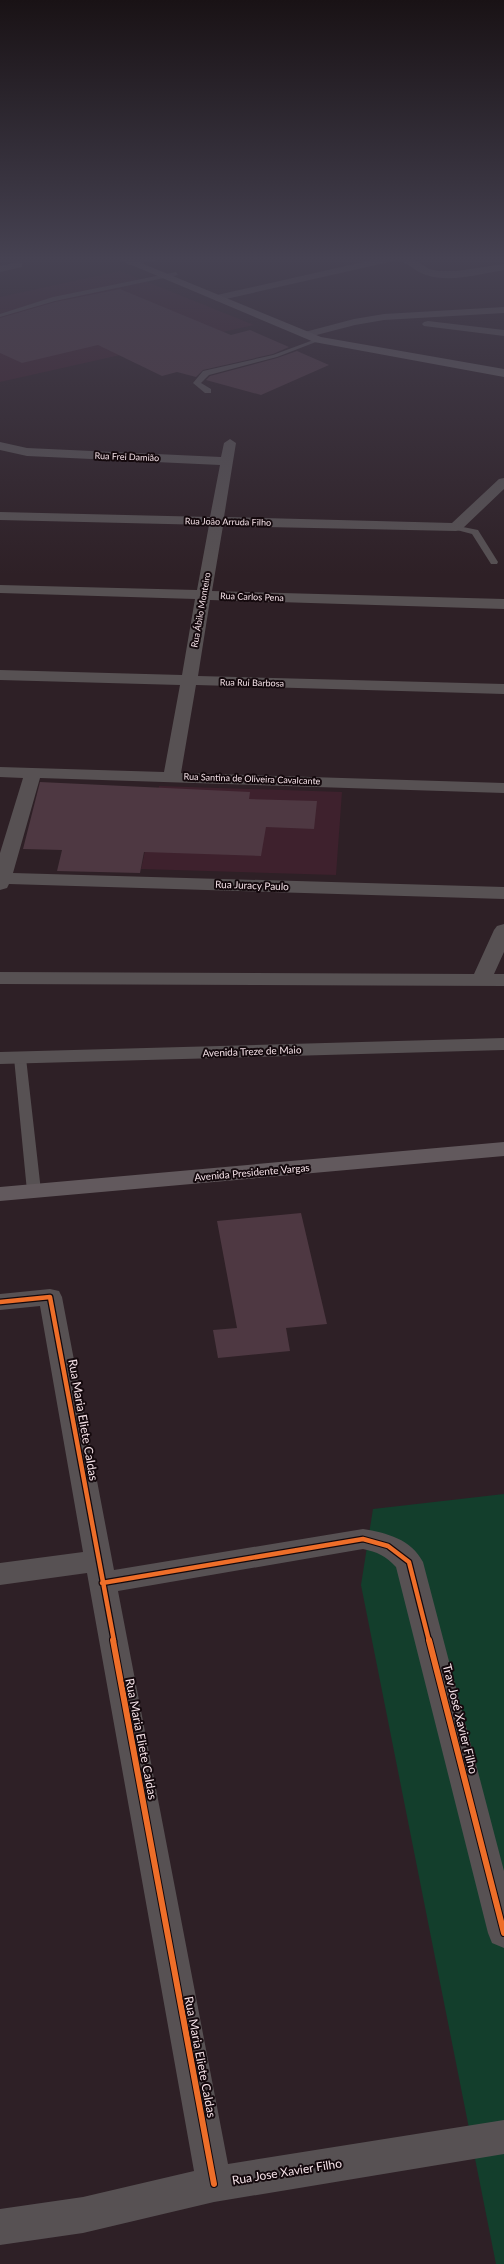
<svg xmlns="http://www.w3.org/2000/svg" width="504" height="2264" viewBox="0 0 504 2264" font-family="Lato,sans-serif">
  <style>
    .built { fill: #3e212d }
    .green { fill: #133e2c }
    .building { fill: #4e3842 }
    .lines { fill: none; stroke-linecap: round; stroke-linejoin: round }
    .service { fill: #575153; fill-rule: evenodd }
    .minor { fill: #575153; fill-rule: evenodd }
    .secondary { fill: #625c5e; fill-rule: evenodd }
    .primary { fill: #62595d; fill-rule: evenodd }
    .cycleway-far1-casing { stroke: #14090d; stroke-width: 7 }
    .cycleway-casing { stroke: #14090d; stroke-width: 8 }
    .cycleway-far1 { stroke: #ee6e29; stroke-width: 4.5 }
    .cycleway { stroke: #ee6e29; stroke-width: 6 }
    .labels { text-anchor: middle; stroke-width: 4; stroke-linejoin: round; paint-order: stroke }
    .far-street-label { font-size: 9px; fill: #f5e2e8; stroke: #14090d }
    .street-label { font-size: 10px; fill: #f5e2e8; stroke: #14090d }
    .near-street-label { font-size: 12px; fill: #f5e2e8; stroke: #14090d }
  </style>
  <rect width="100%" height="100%" fill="#2e2026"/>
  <path class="built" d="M 120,271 L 254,325 L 0,382 L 0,297 Z
    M 159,786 L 342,792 L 336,875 L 141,869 Z"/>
  <path class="green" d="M 504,1494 L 504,2264 L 496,2264 L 361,1585 L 373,1509 Z"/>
  <path class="building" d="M 120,289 L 231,335 L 250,330 L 289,347 L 273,354 L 203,370 L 196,377 L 177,372 L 162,376 L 98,345 L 22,363 L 0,353 L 0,318 L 55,302 Z
    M 297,351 L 329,365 L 261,395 L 206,380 L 210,376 L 277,358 Z
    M 40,782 L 250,792 L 249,799 L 317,801 L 314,829 L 266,827 L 261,856 L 144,852 L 140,873 L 57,871 L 62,850 L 23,849 Z
    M 301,1213 L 327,1324 L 286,1328 L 290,1351 L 218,1358 L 213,1330 L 237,1328 L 217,1221 Z"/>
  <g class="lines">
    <path class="service" d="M 176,272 L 178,275 L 55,301 L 0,317 L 0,314 L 53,297 Z
      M 316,339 L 321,340 L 277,357 L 209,375 L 201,383 L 211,389 L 211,393 L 205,393 L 193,383 L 203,371 L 273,355 Z
      M 453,525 L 478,530 L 498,562 L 497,564 L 491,564 L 472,534 L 453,529 Z
      M 20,1054 L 26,1058 L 41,1191 L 34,1195 L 27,1191 L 14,1058 Z"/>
    <path class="minor" d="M 134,258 L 159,258 L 154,261 L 129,265 L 124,262 Z
      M 381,258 L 412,258 L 429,269 L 438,271 L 457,271 L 504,264 L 504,270 C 479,274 451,283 426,275 C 415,272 409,263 398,260 L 217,301 L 211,298 L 217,295 Z
      M 18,262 L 22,263 L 22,267 L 0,272 L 0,266 Z
      M 504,307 L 504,313 L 384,320 L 355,325 L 305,338 L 299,335 L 301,333 L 354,319 L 384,314 Z
      M 428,321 L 504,330 L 504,336 L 424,326 L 422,324 L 424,322 Z
      M 230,439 L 236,443 L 224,517 L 452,523 L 499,479 L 504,478 L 504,489 L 461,530 L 456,531 L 223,526 L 212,591 L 504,599 L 504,609 L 210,600 L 198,676 L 504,684 L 504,694 L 196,685 L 181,773 L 504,783 L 504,793 L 40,778 L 13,873 L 504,887 L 504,899 L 9,884 L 7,888 L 0,890 L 0,853 L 23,778 L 0,777 L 0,767 L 164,772 L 180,685 L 0,680 L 0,670 L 182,675 L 195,599 L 0,593 L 0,585 L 197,590 L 209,525 L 0,520 L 0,512 L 210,517 L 220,465 L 27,456 L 0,450 L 0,442 L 27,448 L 221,457 L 224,443 Z
      M 504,924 L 504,952 L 494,974 L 504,974 L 504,986 L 0,984 L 0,972 L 474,974 L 494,930 L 497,926 Z
      M 504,1038 L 504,1050 L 0,1064 L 0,1052 Z
      M 50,1289 L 59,1291 L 62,1297 L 114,1570 L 363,1529 C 387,1533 411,1539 423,1562 L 504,1871 L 504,1948 L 492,1943 L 488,1933 L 396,1567 C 386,1556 377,1552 363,1549 L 118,1591 L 228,2164 L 504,2120 L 504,2154 L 214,2202 L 83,2233 L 0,2245 L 0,2209 L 83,2197 L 194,2171 L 87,1573 L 0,1585 L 0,1563 L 83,1552 L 40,1306 L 0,1310 L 0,1294 Z"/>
    <path class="secondary" d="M 115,258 L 129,258 L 321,337 L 504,369 L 504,377 L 314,342 Z"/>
    <path class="primary" d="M 504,1142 L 504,1156 L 0,1201 L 0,1187 Z"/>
    <defs>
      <path id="cycleway-far1" d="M 0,1302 L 50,1297 L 114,1641
        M 102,1583 L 363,1539 L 388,1546 L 409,1562 L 429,1641"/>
      <path id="cycleway" d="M 113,1640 L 214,2184
        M 429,1640 L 504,1933"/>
    </defs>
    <use href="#cycleway-far1" class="cycleway-far1-casing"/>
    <use href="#cycleway" class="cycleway-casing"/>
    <use href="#cycleway-far1" class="cycleway-far1"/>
    <use href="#cycleway" class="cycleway"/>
  </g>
  <linearGradient id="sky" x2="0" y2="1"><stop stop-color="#191215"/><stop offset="0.45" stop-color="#464252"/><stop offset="1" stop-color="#464252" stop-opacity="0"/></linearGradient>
  <rect width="504" height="575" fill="url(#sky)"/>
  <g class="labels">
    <g class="far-street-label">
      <text transform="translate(127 457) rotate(2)" y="3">Rua Frei Damião</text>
      <text transform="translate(228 522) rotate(1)" y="3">Rua João Arruda Filho</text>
      <text transform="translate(252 597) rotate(2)" y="3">Rua Carlos Pena</text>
      <text transform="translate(201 610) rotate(-80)" y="3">Rua Ábilo Monteiro</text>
      <text transform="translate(252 683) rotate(1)" y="3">Rua Rui Barbosa</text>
      <text transform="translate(252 779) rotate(2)" y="3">Rua Santina de Oliveira Cavalcante</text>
    </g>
    <g class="street-label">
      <text transform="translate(252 885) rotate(2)" y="4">Rua Juracy Paulo</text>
      <text transform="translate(252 1051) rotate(-2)" y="4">Avenida Treze de Maio</text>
      <text transform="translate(252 1172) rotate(-5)" y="4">Avenida Presidente Vargas</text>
    </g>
    <g class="near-street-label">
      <text transform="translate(83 1420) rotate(80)" y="4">Rua Maria Eliete Caldas</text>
      <text transform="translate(460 1719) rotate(76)" y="4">Trav José Xavier Filho</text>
      <text transform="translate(141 1739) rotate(79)" y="4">Rua Maria Eliete Caldas</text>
      <text transform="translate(200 2057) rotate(79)" y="4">Rua Maria Eliete Caldas</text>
      <text transform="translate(287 2172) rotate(-9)" y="4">Rua Jose Xavier Filho</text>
    </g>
  </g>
</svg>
